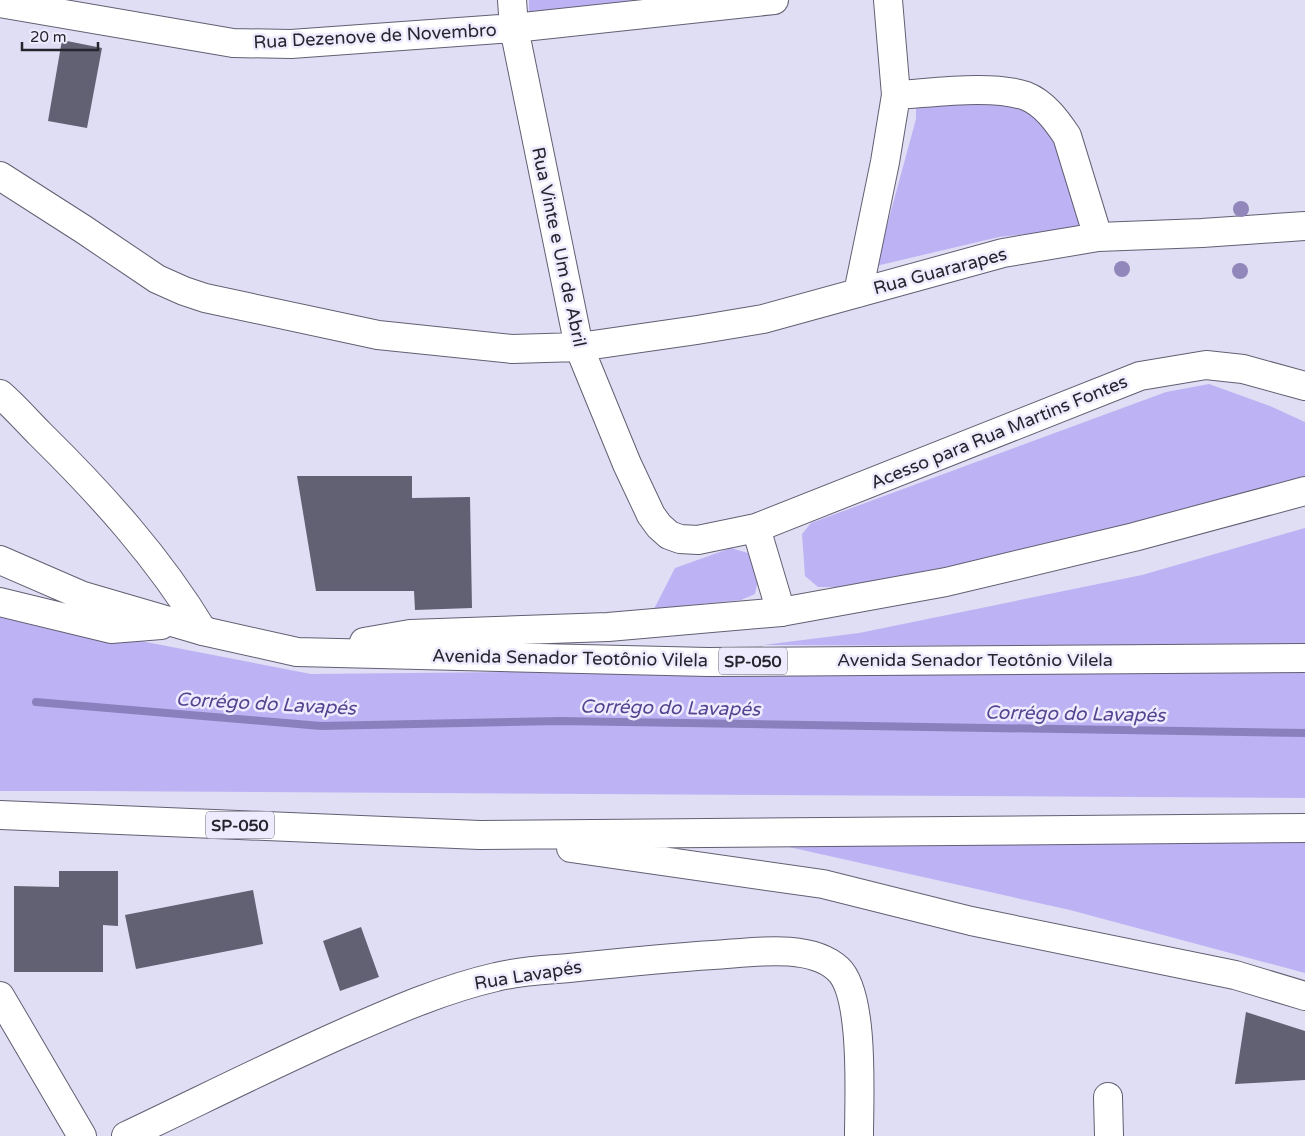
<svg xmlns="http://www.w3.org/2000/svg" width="1305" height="1136" viewBox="0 0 1305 1136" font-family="'Varela Round',sans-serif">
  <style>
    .green { fill: #bdb3f4 }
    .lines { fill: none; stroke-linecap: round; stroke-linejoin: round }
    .stream { stroke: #8a80be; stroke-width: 8 }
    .building { fill: #626073 }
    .minor-casing { stroke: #625f72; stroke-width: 30 }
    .highway-casing { stroke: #625f72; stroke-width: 30 }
    .minor { stroke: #fff; stroke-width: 28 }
    .highway { stroke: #fff; stroke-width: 28 }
    .tree { fill: #9287bb }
    .labels { text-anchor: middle; stroke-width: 5; stroke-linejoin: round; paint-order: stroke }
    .shield { fill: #edebfd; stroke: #62606b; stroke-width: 1 }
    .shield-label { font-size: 16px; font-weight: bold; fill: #26252d }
    .street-label { font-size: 18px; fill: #26252d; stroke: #edebfd }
    .water-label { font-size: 19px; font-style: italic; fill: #554390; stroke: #edebfd }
  </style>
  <rect width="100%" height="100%" fill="#e0def4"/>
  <path class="green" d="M 529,0 L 659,0 L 529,20 Z
    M 1028,102 L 1060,133 L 1090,227 L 999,237 L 876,266 L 916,119 L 916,104 Z
    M 1209,384 L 1270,406 L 1305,422 L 1305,480 L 1069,541 L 851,587 L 818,587 L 805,576 L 802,534 L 811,523 L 1166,392 Z
    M 1305,528 L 1305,647 L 763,645 L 859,633 L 1142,575 Z
    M 731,548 L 748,553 L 759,575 L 755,594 L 741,600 L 654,609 L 675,568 Z
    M 0,592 L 89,631 L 311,674 L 1305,664 L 1305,798 L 88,791 L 0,791 Z
    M 735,835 L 1305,839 L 1305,973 L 1070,910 Z"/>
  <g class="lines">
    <path class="stream" d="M 36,702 L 321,726 L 560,721 L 1305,733"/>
  </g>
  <path class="building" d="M 62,40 L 102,48 L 87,128 L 48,121 Z
    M 297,476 L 412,476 L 412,498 L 470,497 L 472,608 L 415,610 L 414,591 L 316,591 Z
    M 59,871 L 118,871 L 118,926 L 103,925 L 103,972 L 14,972 L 14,886 L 59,887 Z
    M 253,890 L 263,944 L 136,969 L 125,915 Z
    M 361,927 L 379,977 L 340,991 L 323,941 Z
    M 1246,1012 L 1305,1031 L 1305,1080 L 1235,1084 Z"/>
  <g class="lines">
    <defs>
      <path id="minor" d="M 512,0 L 514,28 L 579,347 L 627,464 L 651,515 L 659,526 L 669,535 L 680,539 L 698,540 L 756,528 L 1140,376 L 1206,365 L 1243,369 L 1305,386
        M 0,3 L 233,43 L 291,44 L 514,28 L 774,0
        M 896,95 C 932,93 992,84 1026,96 C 1044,103 1057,121 1067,136 L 1098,237
        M 0,176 L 83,229 L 157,279 L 184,291 L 205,298 L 378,335 L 512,349 L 579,347 L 697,330 L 763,319 L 1003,253 L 1098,237 L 1202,233 L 1305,226
        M 858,293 L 885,162 L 896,95 L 888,0
        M 0,394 C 14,406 27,421 40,434 C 101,494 159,558 203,631
        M 756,528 L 781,612
        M 0,996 L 82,1136
        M 1108,1097 L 1109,1136
        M 126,1136 C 200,1101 273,1064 348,1031 C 396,1010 444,989 496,977 C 519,971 545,970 569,968 C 617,963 665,958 713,955 C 749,953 809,942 838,969 C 865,994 859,1098 859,1136"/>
      <path id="highway" d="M 0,560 L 83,596 L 203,631 L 297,652 L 708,662 L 1305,658
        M 0,602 L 111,629 L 161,625
        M 364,642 L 410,634 L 608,627 L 781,612 L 946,582 L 1134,537 L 1305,491
        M 0,815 L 480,835 L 1305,828
        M 571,848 L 823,884 L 971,921 L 1235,975 L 1305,996"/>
    </defs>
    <use href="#minor" class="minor-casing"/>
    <use href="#highway" class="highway-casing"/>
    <use href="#minor" class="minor"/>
    <use href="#highway" class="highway"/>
  </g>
  <g class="tree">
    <circle cx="1241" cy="209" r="8"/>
    <circle cx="1122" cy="269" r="8"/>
    <circle cx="1240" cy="271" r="8"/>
  </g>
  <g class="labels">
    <g class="shield">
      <rect x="719" y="647.5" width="68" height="27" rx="4"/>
      <rect x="206" y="811.5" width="68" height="27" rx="4"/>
    </g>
    <g class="shield-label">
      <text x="753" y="667">SP-050</text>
      <text x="240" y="831">SP-050</text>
    </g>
    <g class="street-label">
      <text transform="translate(375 36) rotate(-3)" y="6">Rua Dezenove de Novembro</text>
      <text transform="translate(559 247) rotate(78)" y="6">Rua Vinte e Um de Abril</text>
      <text transform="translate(940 271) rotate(-15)" y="6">Rua Guararapes</text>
      <text transform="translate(999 432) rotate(-22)" y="6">Acesso para Rua Martins Fontes</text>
      <text transform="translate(570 658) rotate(1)" y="6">Avenida Senador Teotônio Vilela</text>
      <text x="975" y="666">Avenida Senador Teotônio Vilela</text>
      <text transform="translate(528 975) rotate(-9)" y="6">Rua Lavapés</text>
    </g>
    <g class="water-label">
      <text transform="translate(266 703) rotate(3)" y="7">Corrégo do Lavapés</text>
      <text transform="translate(670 707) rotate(1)" y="7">Corrégo do Lavapés</text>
      <text transform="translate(1075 713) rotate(1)" y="7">Corrégo do Lavapés</text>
    </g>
  </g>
  <path d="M22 42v8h76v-8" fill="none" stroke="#26252d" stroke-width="2.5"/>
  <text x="30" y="42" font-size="15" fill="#26252d" stroke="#edebfd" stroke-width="4" paint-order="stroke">20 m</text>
</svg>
